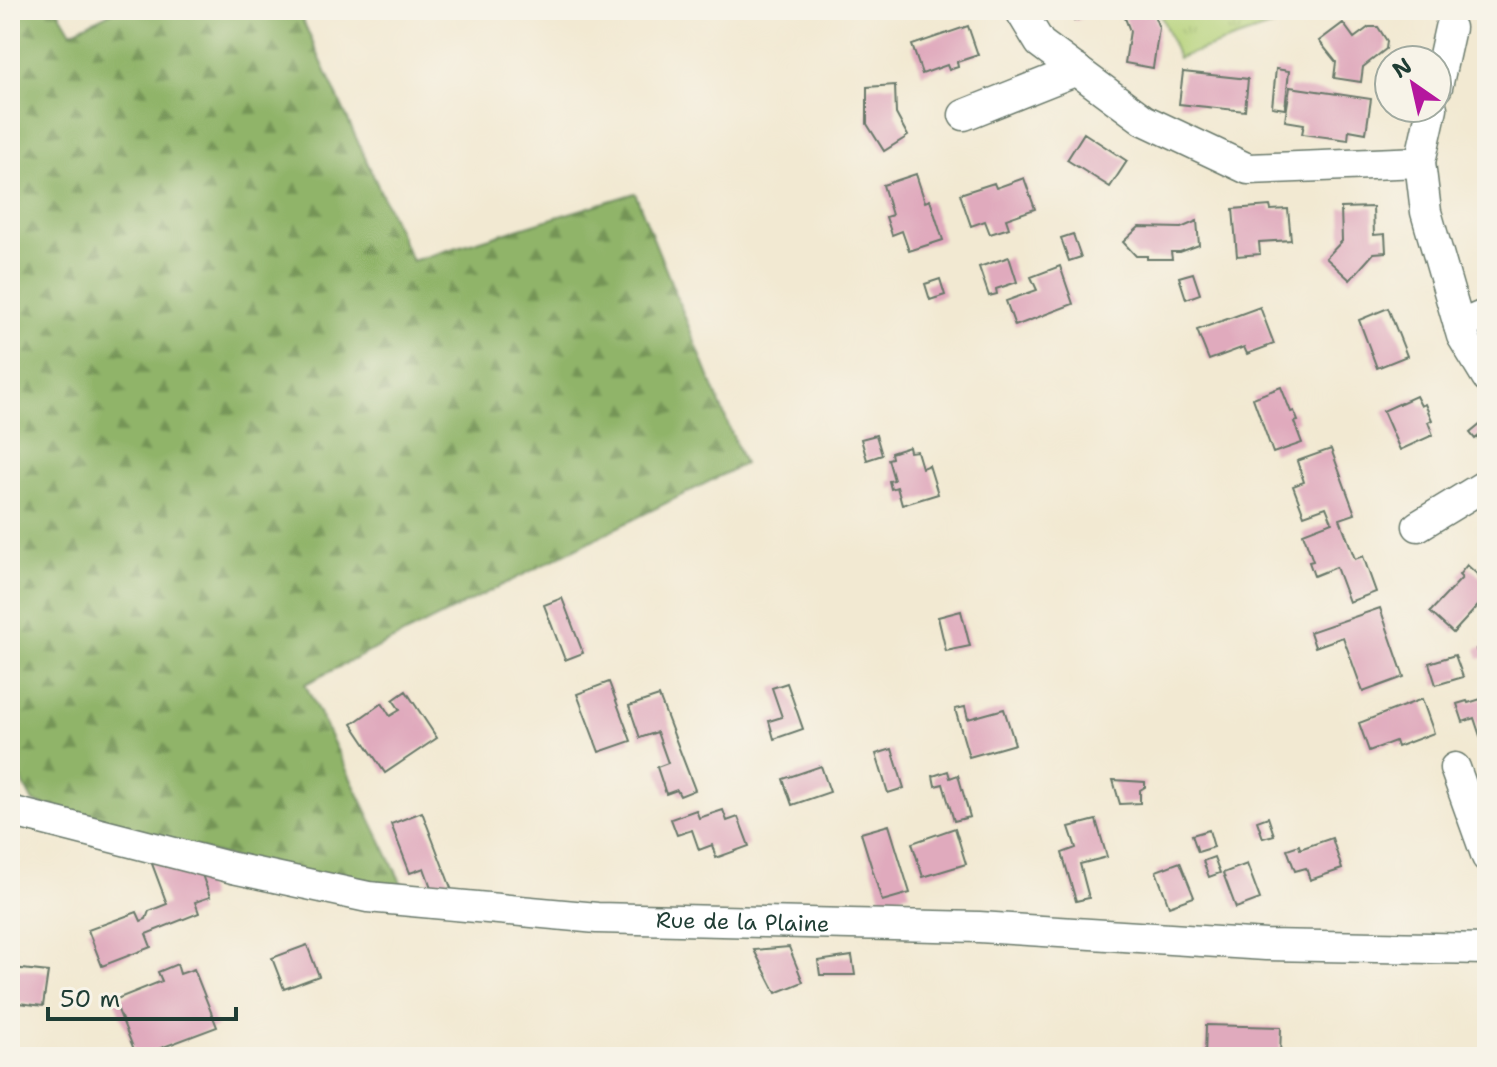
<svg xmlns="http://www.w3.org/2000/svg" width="1497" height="1067" viewBox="0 0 1497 1067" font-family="'Shantell Sans',sans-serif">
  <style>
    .grass { fill: url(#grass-tufts); stroke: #6a8856; stroke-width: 2 }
    .forest { fill: url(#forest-firs); stroke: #58784e; stroke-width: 2 }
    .building { fill: #e0aabd }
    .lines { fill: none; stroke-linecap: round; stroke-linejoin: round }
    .street-casing { stroke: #69796b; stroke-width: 33 }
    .street { stroke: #fff; stroke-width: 30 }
    .labels { text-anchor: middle; stroke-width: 6; stroke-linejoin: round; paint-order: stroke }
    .street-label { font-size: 22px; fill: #1f3d34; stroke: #f7f3e8 }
  </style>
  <defs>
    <pattern id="grass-tufts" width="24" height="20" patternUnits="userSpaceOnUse" patternTransform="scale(2)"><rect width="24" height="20" fill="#b5d279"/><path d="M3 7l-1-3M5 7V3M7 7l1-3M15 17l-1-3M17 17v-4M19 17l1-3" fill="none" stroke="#9bb569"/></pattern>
    <pattern id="forest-firs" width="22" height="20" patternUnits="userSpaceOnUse" patternTransform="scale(2)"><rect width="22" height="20" fill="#90b469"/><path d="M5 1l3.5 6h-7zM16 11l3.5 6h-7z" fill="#759457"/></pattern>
  </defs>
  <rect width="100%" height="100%" fill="#f7f3e8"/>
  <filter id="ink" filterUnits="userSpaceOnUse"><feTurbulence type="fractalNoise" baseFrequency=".0125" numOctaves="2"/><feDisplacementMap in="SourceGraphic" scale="16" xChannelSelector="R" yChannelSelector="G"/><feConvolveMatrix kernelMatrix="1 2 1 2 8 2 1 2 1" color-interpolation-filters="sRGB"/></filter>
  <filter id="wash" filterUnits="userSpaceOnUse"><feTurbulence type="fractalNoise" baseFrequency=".006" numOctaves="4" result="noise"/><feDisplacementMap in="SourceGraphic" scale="32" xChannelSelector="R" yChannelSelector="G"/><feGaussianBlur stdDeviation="1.8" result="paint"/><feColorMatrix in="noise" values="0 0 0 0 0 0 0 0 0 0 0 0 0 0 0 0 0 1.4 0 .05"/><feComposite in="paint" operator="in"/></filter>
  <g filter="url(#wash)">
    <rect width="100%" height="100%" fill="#f2e9d2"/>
    <path class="grass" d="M 1159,10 L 1320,10 L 1178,58 Z"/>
    <path class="forest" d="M 10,10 L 58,10 L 71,32 L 116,10 L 298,10 L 412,261 L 635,193 L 744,464 L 305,684 L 414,909 L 33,802 L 10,758 Z"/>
    <g id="blocks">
      <path class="building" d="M 1070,10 L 1104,10 L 1074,21 Z
        M 1122,10 L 1152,10 L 1159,28 L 1153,68 L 1125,63 L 1130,31 Z
        M 1343,23 L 1354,38 L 1369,27 L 1378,27 L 1387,41 L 1386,49 L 1363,67 L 1361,82 L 1334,78 L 1336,62 L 1319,41 Z
        M 968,26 L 978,55 L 957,62 L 958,67 L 949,70 L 947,65 L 922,74 L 912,45 Z
        M 1276,69 L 1289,71 L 1285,109 L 1272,107 Z
        M 1183,72 L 1248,79 L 1245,111 L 1179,104 Z
        M 895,85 L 896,114 L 908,136 L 884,151 L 867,124 L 867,87 Z
        M 1290,87 L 1371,99 L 1366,133 L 1349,130 L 1348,140 L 1302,134 L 1304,124 L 1285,121 Z
        M 1084,133 L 1127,161 L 1110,187 L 1067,160 Z
        M 916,174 L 925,202 L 930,200 L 943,240 L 909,251 L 902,231 L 892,235 L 886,217 L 892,215 L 883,185 Z
        M 1024,178 L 1035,209 L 1006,219 L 1009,228 L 990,234 L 985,221 L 971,226 L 960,194 L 994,183 L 996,188 Z
        M 1270,206 L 1271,210 L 1288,209 L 1291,240 L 1259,242 L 1260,254 L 1237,256 L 1233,209 Z
        M 1373,207 L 1374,235 L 1385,234 L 1386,252 L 1374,253 L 1350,280 L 1326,258 L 1342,241 L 1341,208 Z
        M 1197,221 L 1199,245 L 1180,252 L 1171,252 L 1172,259 L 1147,259 L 1147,256 L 1136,256 L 1123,242 L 1139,227 L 1181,228 Z
        M 1073,234 L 1081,257 L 1069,261 L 1061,238 Z
        M 1009,257 L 1017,282 L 996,289 L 997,294 L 989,296 L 979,267 Z
        M 1060,266 L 1073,304 L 1015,326 L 1006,301 L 1037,290 L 1031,277 Z
        M 1193,273 L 1200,294 L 1186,299 L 1179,277 Z
        M 940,279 L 945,295 L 930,300 L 925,284 Z
        M 1260,307 L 1274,344 L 1247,354 L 1244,347 L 1209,360 L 1197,330 Z
        M 1388,308 L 1407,356 L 1377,368 L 1359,320 Z
        M 1281,387 L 1291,412 L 1294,411 L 1298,421 L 1294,422 L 1302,443 L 1273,453 L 1253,398 Z
        M 1416,396 L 1421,406 L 1425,404 L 1432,420 L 1428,422 L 1433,435 L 1400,450 L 1383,411 Z
        M 1481,424 L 1486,430 L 1475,439 L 1470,433 Z
        M 876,435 L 882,455 L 867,460 L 861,439 Z
        M 909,447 L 910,452 L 917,451 L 922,468 L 929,465 L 938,494 L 902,505 L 897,487 L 891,489 L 889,481 L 894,480 L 888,459 L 892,458 L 891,453 Z
        M 1331,449 L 1355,514 L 1340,519 L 1355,559 L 1363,556 L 1376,592 L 1349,602 L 1336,567 L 1314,576 L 1309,562 L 1313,561 L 1303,533 L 1332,522 L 1326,507 L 1304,515 L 1293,486 L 1304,482 L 1297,461 Z
        M 1467,565 L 1487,583 L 1487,596 L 1453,633 L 1430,612 L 1462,578 L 1459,575 Z
        M 562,598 L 583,653 L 565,660 L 544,605 Z
        M 1380,608 L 1404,677 L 1363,692 L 1343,637 L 1315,647 L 1310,632 Z
        M 961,611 L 970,646 L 946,651 L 938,617 Z
        M 1487,645 L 1487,657 L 1479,659 L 1476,649 Z
        M 1455,655 L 1463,677 L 1436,685 L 1429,663 Z
        M 609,682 L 631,741 L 599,752 L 577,694 Z
        M 787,683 L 803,729 L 774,739 L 769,721 L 782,717 L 772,688 Z
        M 406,691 L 437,738 L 385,773 L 352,724 L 382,703 L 390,716 L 400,710 L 393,700 Z
        M 659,696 L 695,790 L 680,796 L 677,790 L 666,794 L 657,767 L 668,763 L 657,732 L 640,738 L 629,706 Z
        M 1487,697 L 1487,733 L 1480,736 L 1474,718 L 1463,722 L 1457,704 L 1467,701 L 1468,703 Z
        M 1422,699 L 1434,733 L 1397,747 L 1395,741 L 1369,751 L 1359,723 Z
        M 965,707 L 968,719 L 1004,709 L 1015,744 L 969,757 L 955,709 Z
        M 892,749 L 904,788 L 888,793 L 876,754 Z
        M 821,766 L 830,792 L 792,805 L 783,779 Z
        M 948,771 L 950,778 L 958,775 L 970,817 L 954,821 L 943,784 L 935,786 L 933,776 Z
        M 1113,780 L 1145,782 L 1145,787 L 1140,790 L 1140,803 L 1120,804 Z
        M 696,810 L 699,818 L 723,810 L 727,821 L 738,817 L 749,846 L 716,858 L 712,845 L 699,850 L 692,830 L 677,835 L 671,819 Z
        M 422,812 L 451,888 L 433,893 L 424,868 L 410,873 L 391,824 Z
        M 1268,817 L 1274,835 L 1263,838 L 1257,821 Z
        M 1096,820 L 1107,857 L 1080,864 L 1089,898 L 1076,901 L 1062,853 L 1076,848 L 1069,827 Z
        M 889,825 L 910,893 L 882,901 L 861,833 Z
        M 955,828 L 966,864 L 923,877 L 912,843 Z
        M 1209,830 L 1214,847 L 1198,852 L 1192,835 Z
        M 1332,838 L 1342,869 L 1310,880 L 1306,868 L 1295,871 L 1287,849 L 1299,845 L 1300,849 Z
        M 1214,857 L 1220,873 L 1209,877 L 1203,861 Z
        M 151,861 L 201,872 L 210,897 L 195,902 L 199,913 L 146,934 L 151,947 L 102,966 L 88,930 L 137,912 L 141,921 L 146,919 L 149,911 L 167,904 Z
        M 1180,862 L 1194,897 L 1169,906 L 1156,871 Z
        M 1247,864 L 1260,899 L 1236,908 L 1223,873 Z
        M 307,945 L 319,976 L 284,989 L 272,958 Z
        M 789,947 L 803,982 L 776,993 L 754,950 Z
        M 852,956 L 855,975 L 820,975 L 818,961 Z
        M 177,964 L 180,974 L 194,969 L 217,1027 L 137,1057 L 114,1000 L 162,981 L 158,972 Z
        M 13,968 L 48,972 L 43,1006 L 19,1003 L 10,1008 L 10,970 Z
        M 1206,1025 L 1281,1027 L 1280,1057 L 1205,1057 Z"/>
    </g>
  </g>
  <g filter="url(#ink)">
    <use href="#blocks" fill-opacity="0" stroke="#69796b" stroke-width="2"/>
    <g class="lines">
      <defs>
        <g id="street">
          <path d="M 1020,10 L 1040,43 L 1144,120 L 1248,169 L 1420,162"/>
          <path d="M 1437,87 L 1450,28"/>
          <path d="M 1432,108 L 1420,162 L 1426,212 L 1462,336 L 1487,377"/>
          <path d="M 964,115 L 1077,70"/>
          <path d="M 1459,326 L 1487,314"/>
          <path d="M 1418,526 L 1487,484"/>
          <path d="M 1455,768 L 1487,857"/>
          <path id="s1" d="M 10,811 L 233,868 L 368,897 L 597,918 L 979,927 L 1266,945 L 1487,949"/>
        </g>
      </defs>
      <use href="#street" class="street-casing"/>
      <use href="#street" class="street"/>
    </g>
  </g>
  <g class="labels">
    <g class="street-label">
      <text dy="8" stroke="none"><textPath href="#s1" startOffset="744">Rue de la Plaine</textPath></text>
    </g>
  </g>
  <rect width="1497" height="1067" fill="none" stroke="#f7f3e8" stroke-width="40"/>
  <g transform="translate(1413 84) rotate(326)"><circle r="38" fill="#f7f3e8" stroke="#a1aaa0" stroke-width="2"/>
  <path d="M0-6L14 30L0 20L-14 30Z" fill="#b5179e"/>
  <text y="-12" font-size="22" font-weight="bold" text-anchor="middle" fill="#1f3d34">N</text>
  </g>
  <path d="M48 1007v12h188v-12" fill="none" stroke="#1f3d34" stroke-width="4"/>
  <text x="60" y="1007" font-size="24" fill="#1f3d34" stroke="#f7f3e8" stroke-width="6" paint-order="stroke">50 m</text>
</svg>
